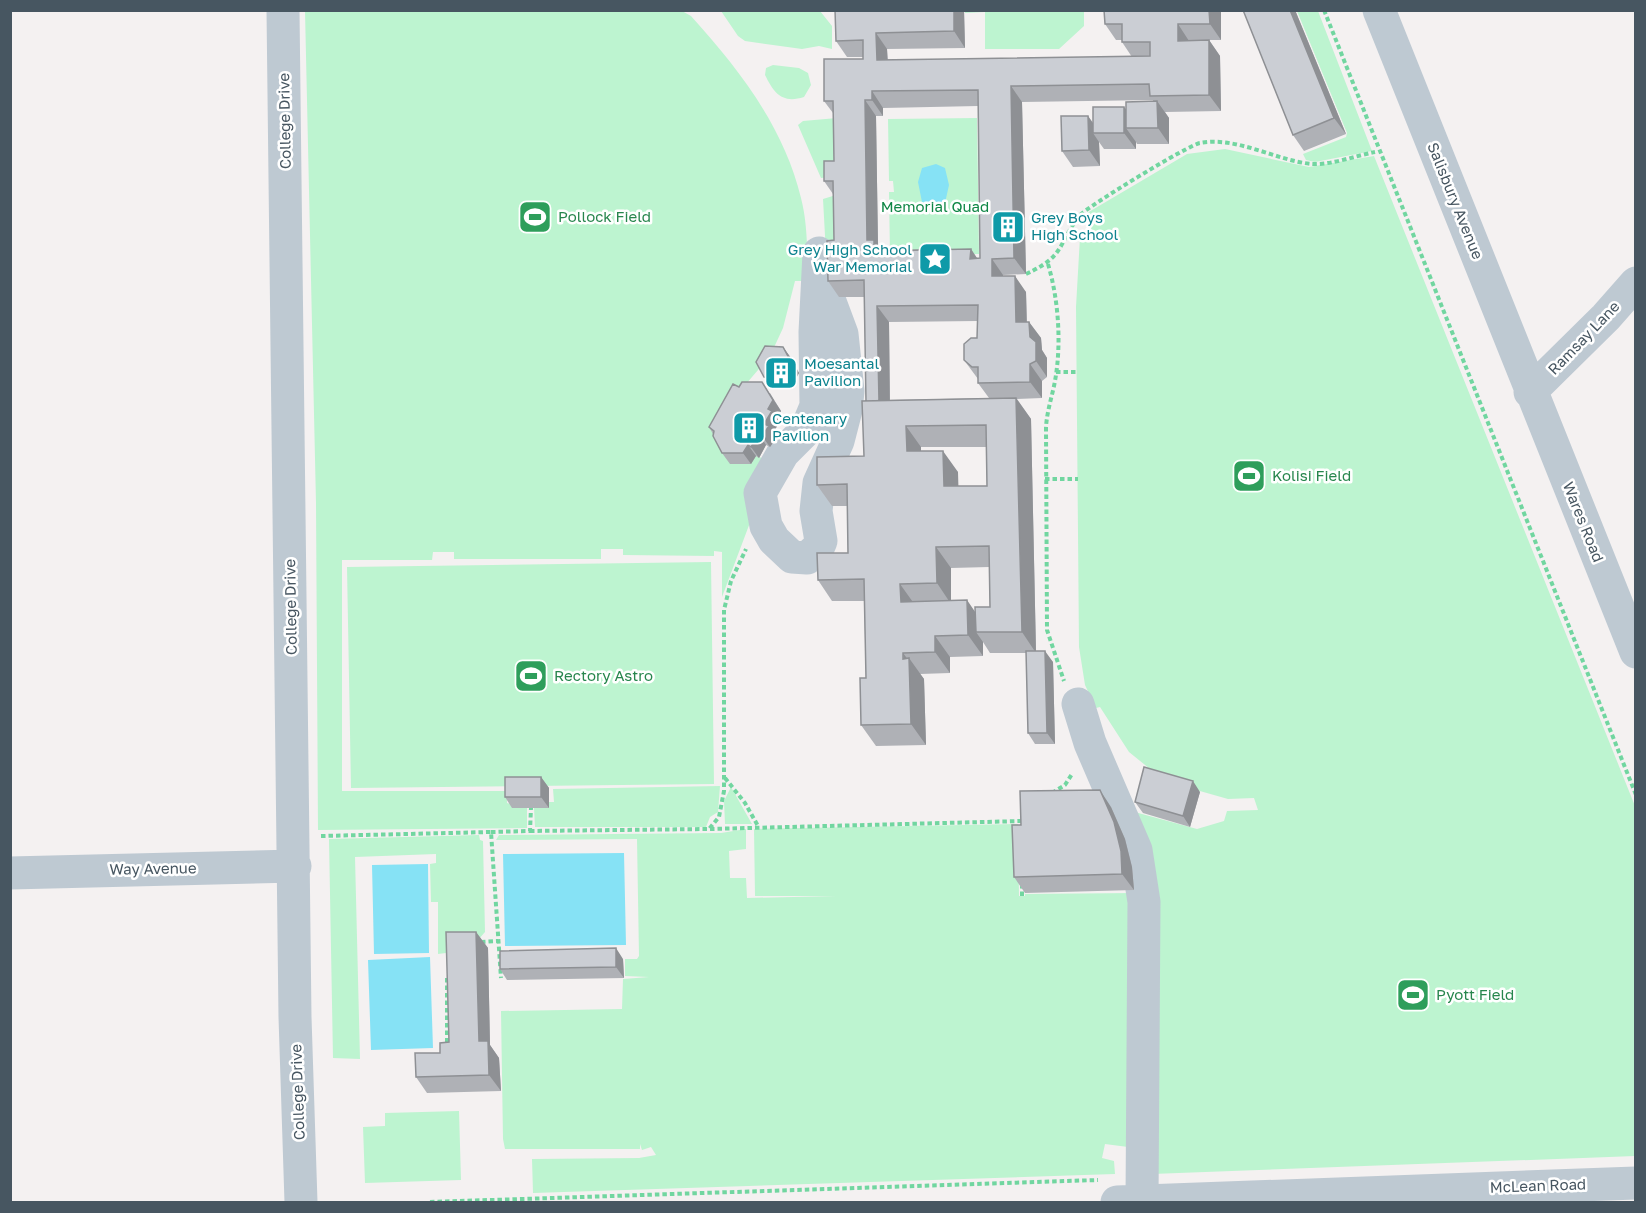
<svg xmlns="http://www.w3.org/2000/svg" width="1646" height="1213" viewBox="0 0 1646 1213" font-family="'Golos Text',sans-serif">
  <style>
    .green { fill: #bdf4d0 }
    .water { fill: #86e2f5 }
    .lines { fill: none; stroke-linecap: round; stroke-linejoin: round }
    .path { stroke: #71d6a0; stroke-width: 4; stroke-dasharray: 4.5 3; stroke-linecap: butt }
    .minor { stroke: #bec9d2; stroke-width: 33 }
    .wall { fill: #afb1b6; fill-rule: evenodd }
    .shaded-wall { fill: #8e9094 }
    .building { fill: #cbced4; stroke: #8e9094; stroke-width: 1.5; fill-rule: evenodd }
    .labels { text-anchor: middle; stroke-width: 5; stroke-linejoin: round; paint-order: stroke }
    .street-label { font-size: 15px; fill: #475661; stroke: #fff }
    .park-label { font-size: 15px; fill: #0e8645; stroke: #fff }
    .leisure-label { font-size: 15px; fill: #27864d; stroke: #fff; text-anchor: start }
    .culture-label { font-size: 15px; fill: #0d838f; stroke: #fff; text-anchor: start }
  </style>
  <rect width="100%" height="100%" fill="#f4f1f1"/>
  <path class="green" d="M 305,11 L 682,11 L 691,16 C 739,69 784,127 801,198 C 808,225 807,253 808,281 L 795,281 L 783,328 L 770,356 L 740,391 L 756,456 L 768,460 L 754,512 L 722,597 L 722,552 L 714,551 L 714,556 L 623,555 L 623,549 L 601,549 L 601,559 L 454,559 L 454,552 L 433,552 L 432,560 L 342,560 L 342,791 L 507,791 L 507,803 L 527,808 L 527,828 L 318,830 L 316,503 Z
    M 721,11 L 820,11 L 832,26 L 832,49 L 819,46 L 802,49 L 745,41 L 738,36 Z
    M 965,11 L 1084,11 L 1084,26 L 1059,49 L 985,49 L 985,12 L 965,13 Z
    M 1297,11 L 1318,11 L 1372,151 L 1315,162 L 1306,160 L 1303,154 L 1346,137 L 1347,133 Z
    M 773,65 L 799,68 L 808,73 L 811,85 L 804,97 C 782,104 774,93 765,75 L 766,68 Z
    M 837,118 L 838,176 L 821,178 L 798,125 L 803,121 Z
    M 977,118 L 979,254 L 890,255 L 889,192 L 894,192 L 893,181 L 889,181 L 888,119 Z
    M 1225,149 L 1309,167 L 1374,156 L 1635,806 L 1635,1156 L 1152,1174 L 1131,811 L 1197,829 L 1224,821 L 1227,811 L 1258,810 L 1254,798 L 1228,799 L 1147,776 L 1150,769 L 1129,752 L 1100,707 L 1096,708 L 1085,685 L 1079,647 L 1076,307 L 1080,237 L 1093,236 L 1093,233 L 1086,234 L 1087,213 L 1187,154 Z
    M 836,195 L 840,257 L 826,254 L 823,199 Z
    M 711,562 L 714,784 L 351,788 L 347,567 Z
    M 720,786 L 718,812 L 710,817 L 706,827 L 535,827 L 534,808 L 549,808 L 549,802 L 554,802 L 553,789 Z
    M 731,787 L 752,824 L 725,824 L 724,801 Z
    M 1018,824 L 1019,896 L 1025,896 L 1025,894 L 1135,893 L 1128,1147 L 1105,1144 L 1102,1158 L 1114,1161 L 1115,1174 L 533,1193 L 532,1159 L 639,1158 L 656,1155 L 651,1147 L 642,1150 L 640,1144 L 640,1149 L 505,1149 L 503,1139 L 501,1011 L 622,1009 L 623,979 L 649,977 L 625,976 L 625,959 L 637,959 L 639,956 L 637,839 L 496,840 L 499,835 L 721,833 L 746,829 L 746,849 L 729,851 L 730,878 L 746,878 L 747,898 L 836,896 L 755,896 L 754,829 Z
    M 479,835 L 480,840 L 483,841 L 485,932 L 478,940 L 448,950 L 446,953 L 438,954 L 438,902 L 431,902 L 430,864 L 436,863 L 436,854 L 355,857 L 360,1059 L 333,1058 L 329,839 Z
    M 459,1111 L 461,1180 L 365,1183 L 363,1127 L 385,1126 L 385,1113 Z"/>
  <path class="water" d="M 936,164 L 945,168 L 949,185 L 945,203 L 936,207 L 922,202 L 918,182 L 922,168 Z
    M 624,853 L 626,945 L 505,946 L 503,854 Z
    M 428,864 L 429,953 L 374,954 L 372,865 Z
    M 430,957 L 433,1048 L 371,1050 L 368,960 Z"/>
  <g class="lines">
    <path class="path" d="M 1324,10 L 1636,795
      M 1048,264 C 1059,301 1062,348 1054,386 C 1051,400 1047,412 1046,427 L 1047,630 L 1064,681
      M 1026,274 C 1065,256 1057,246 1079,216 C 1085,208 1190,144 1200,143 C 1237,136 1277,161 1312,164 C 1331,165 1355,156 1375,152
      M 1056,372 L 1076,372
      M 1045,479 L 1078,479
      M 725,778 L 745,803 L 758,826
      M 1052,793 L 1065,785 L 1072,774
      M 710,829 L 1022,821 L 1022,825
      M 530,831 L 709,829 L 719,817 L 724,791 L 724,610 L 731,581 L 746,549
      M 491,832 L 530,831 L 531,808
      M 321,836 L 491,832 L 501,978
      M 1022,884 L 1022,896
      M 481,942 L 498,941
      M 447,978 L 447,1045
      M 430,1202 L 1098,1180"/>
    <path class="minor" d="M 283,10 L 295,1017 L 301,1202
      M 1379,10 L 1636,652
      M 819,253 L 826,291 L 842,334 L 848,391 L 846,410 L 838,441 L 819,483 L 816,511 L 821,541 L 818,548 L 807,558 L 792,557 L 774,540 L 766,526 L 760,493 L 783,453 L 806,430 L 816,406 L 815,332 Z
      M 1530,392 L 1606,317 L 1636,283
      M 1078,704 L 1090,743 L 1136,850 L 1144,902 L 1142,1202
      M 10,873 L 295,866
      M 1117,1202 L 1636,1183"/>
  </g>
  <path class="wall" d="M 835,10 L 964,10 L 965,48 L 887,49 L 888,60 L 1132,57 L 1122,42 L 1122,40 L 1116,40 L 1105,24 L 1104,10 L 1221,10 L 1221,40 L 1209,40 L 1220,56 L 1221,111 L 1165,112 L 1169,118 L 1169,144 L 1137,144 L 1136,142 L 1136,149 L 1104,149 L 1099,142 L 1100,166 L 1073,167 L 1062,151 L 1088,116 L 1093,123 L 1124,107 L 1126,109 L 1153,101 L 1153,100 L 1022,102 L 1026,274 L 1003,275 L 1003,276 L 1026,292 L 1027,322 L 1029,322 L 1041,338 L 1042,350 L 1047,358 L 1047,377 L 1042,381 L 1042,398 L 1017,399 L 1031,419 L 1036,651 L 1053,662 L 1055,744 L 1035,744 L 1028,733 L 1026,653 L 990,653 L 983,642 L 983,656 L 950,657 L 950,673 L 920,674 L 924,679 L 926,745 L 876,746 L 861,725 L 866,678 L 864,601 L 832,601 L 818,580 L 848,553 L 847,506 L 832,506 L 817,485 L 864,456 L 866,401 L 864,297 L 839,297 L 828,281 L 834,240 L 833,194 L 824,181 L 834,161 L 833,113 L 824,101 L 863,59 L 863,57 L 847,57 L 836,41 ZM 978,106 L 980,258 L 977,258 L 971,249 L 881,250 L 878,246 L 876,116 L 883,116 L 883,108 ZM 977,321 L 977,338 L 964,360 L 978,379 L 978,383 L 989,398 L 890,400 L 889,322 ZM 921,447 L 986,447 L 987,486 L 958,486 L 958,472 L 921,451 ZM 989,567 L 990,607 L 975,612 L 951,601 L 951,568 Z
    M 1243,10 L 1295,10 L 1346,134 L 1304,151 L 1293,135 Z
    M 783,347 L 791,358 L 799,373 L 790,389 L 772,388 L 764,377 Z
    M 770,393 L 781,411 L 777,418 L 779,422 L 774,432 L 777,437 L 770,447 L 766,445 L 759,458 L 756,456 L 751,464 L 730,464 L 722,453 L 713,434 L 709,427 Z
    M 541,777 L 549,788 L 549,808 L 512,808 L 505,797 Z
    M 1200,792 L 1190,827 L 1143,813 L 1135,802 Z
    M 1111,807 L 1125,839 L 1132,867 L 1134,890 L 1025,893 L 1014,877 L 1021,825 Z
    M 476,932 L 488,948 L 490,1045 L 499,1058 L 501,1091 L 427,1093 L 416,1077 L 440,1053 L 449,1042 Z
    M 623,959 L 624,978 L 507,980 L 500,969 Z"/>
  <path class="shaded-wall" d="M 954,10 L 964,10 L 965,48 L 954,31 Z
    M 1209,10 L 1221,10 L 1221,40 L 1210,24 Z
    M 1290,10 L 1295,10 L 1346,134 L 1334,118 Z
    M 1178,24 L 1189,41 L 1178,41 Z
    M 876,33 L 887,49 L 888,77 L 877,60 Z
    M 1209,40 L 1220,56 L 1221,111 L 1209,95 Z
    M 1011,86 L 1022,102 L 1026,274 L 1014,258 Z
    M 872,91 L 883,108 L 883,116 L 872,100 Z
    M 865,100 L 876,116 L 878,246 L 885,256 L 885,267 L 867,240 Z
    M 1157,101 L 1169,118 L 1169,144 L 1158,128 Z
    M 1124,107 L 1136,123 L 1126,128 L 1136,142 L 1136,149 L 1124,133 Z
    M 1088,116 L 1099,132 L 1093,133 L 1099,142 L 1100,166 L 1089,150 Z
    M 971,249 L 982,266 L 970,259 Z
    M 992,259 L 1003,275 L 1003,293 L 992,276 Z
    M 1015,276 L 1026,292 L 1027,338 L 1016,322 Z
    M 877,306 L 889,322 L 890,420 L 879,404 Z
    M 1029,322 L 1041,338 L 1042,350 L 1047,358 L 1047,377 L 1036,361 L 1030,337 Z
    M 783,347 L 791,358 L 799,373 L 790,389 L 782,378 Z
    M 1030,364 L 1042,381 L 1042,398 L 1030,382 Z
    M 762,382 L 781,411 L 777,418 L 779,422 L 774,432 L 777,437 L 770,447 L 762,436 L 768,409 Z
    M 1016,398 L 1031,419 L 1036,653 L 1022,632 Z
    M 906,426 L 921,447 L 921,472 L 907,451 Z
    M 759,434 L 766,445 L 759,458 L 751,447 Z
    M 748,445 L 756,456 L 751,464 L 743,453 Z
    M 943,451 L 958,472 L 959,507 L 944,486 Z
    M 936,547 L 951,568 L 951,604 L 937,583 Z
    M 900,584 L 915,605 L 901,602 Z
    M 967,600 L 982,622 L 976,632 L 983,642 L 983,656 L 968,635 Z
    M 935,636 L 950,657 L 950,673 L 935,652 Z
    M 1045,651 L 1053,662 L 1055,744 L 1047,733 Z
    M 903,653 L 909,661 L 909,658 L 924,679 L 926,745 L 911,724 Z
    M 541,777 L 549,788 L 549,808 L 541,797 Z
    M 1193,781 L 1200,792 L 1190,827 L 1183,816 Z
    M 1100,790 L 1111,807 L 1125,839 L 1132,867 L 1134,890 L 1122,874 Z
    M 476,932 L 488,948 L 490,1045 L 499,1058 L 501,1091 L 489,1075 L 479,1041 Z
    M 616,948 L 623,959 L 624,978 L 616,967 Z"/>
  <path class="building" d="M 835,10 L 954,10 L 954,31 L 876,33 L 877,60 L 1150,56 L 1150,42 L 1122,42 L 1122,24 L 1105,24 L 1104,10 L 1209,10 L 1210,24 L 1178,24 L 1178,41 L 1209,40 L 1209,95 L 1150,96 L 1149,84 L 1011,86 L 1014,258 L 992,259 L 992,276 L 1015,276 L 1016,322 L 1029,322 L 1030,337 L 1036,342 L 1036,361 L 1030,364 L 1030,382 L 978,383 L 978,367 L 972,367 L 964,360 L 964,344 L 971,338 L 977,338 L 978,305 L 877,306 L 879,401 L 866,401 L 864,280 L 828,281 L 827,241 L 834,240 L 833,181 L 824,181 L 824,161 L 834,161 L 833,101 L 824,101 L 824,59 L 863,59 L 863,40 L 836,41 ZM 978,90 L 980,258 L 970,259 L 971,249 L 874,251 L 874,240 L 867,240 L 865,100 L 872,100 L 872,91 Z
    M 1243,10 L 1290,10 L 1334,118 L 1293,135 Z
    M 1157,101 L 1158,128 L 1126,128 L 1126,102 Z
    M 1093,107 L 1124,107 L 1124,133 L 1093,133 Z
    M 1061,116 L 1088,116 L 1089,150 L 1062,151 Z
    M 765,346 L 783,347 L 791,362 L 782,378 L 764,377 L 756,362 Z
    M 742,382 L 762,382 L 773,400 L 768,409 L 772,411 L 764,424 L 769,426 L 762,436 L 759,434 L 751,447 L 748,445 L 743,453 L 722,453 L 713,436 L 714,431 L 709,427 L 733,384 L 739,387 Z
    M 1016,398 L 1022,632 L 976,632 L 975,607 L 990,607 L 989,546 L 936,547 L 937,583 L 900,584 L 901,602 L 967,600 L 968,635 L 935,636 L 935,652 L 903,653 L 903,659 L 909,658 L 911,724 L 861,725 L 860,678 L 866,678 L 864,579 L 818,580 L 817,553 L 848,553 L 847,484 L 817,485 L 817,457 L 864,456 L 862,401 ZM 986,425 L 987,486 L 944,486 L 943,451 L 907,451 L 906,426 Z
    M 1026,651 L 1045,651 L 1047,733 L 1028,733 Z
    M 1144,767 L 1193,781 L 1183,816 L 1135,802 Z
    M 505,777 L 541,777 L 541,797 L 505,797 Z
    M 1100,790 L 1114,822 L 1121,851 L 1122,874 L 1014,877 L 1012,825 L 1021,825 L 1020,791 Z
    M 446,932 L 476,932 L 479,1041 L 488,1041 L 489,1075 L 416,1077 L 415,1053 L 440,1053 L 440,1043 L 449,1042 Z
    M 616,948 L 616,967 L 500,969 L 500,951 Z"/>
  <defs>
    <symbol id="stadium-square" viewBox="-11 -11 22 22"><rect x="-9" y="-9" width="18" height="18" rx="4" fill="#2e9e5b" stroke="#fff"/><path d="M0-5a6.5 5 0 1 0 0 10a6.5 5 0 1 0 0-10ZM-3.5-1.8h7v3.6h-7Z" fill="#fff"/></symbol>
    <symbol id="building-square" viewBox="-11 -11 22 22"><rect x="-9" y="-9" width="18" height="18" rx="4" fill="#0f9aa8" stroke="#fff"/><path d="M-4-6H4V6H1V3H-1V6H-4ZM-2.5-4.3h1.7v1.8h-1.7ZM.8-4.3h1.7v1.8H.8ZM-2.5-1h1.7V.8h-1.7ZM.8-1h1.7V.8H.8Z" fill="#fff"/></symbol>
    <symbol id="sight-square" viewBox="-11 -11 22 22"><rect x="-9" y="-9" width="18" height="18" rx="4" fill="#0f9aa8" stroke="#fff"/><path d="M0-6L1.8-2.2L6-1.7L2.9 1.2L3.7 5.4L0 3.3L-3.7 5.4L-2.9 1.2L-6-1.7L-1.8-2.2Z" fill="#fff"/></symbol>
  </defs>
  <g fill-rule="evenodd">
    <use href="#stadium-square" x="516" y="198" width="38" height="38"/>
    <use href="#building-square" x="989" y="208" width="38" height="38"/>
    <use href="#sight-square" x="916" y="240" width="38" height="38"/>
    <use href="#building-square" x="762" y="354" width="38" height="38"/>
    <use href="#building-square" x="730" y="409" width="38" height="38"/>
    <use href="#stadium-square" x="1230" y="457" width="38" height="38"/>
    <use href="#stadium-square" x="512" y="657" width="38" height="38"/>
    <use href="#stadium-square" x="1394" y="976" width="38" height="38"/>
  </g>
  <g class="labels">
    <g class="street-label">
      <text transform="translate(285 121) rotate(-91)" y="5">College Drive</text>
      <text transform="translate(1455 201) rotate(68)" y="5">Salisbury Avenue</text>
      <text transform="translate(1584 338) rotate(-46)" y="5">Ramsay Lane</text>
      <text transform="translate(1583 522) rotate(68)" y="5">Wares Road</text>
      <text transform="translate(291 607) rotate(-91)" y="5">College Drive</text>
      <text transform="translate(153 869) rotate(-1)" y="5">Way Avenue</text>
      <text transform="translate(298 1092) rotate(-92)" y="5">College Drive</text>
      <text transform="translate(1538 1186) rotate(-2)" y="5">McLean Road</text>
    </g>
    <g class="park-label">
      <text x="935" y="212">Memorial Quad</text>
    </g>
    <g class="leisure-label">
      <text x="558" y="222">Pollock Field</text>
      <text x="1272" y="481">Kolisi Field</text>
      <text x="554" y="681">Rectory Astro</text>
      <text x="1436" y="1000">Pyott Field</text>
    </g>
    <g class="culture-label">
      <text x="1031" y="223">Grey Boys<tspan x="1031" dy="17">High School</tspan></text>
      <text x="912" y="255" text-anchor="end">Grey High School<tspan x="912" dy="17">War Memorial</tspan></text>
      <text x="804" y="369">Moesantal<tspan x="804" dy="17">Pavilion</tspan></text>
      <text x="772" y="424">Centenary<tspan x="772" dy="17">Pavilion</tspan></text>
    </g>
  </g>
  <rect width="1646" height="1213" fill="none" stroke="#475661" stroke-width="24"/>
</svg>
